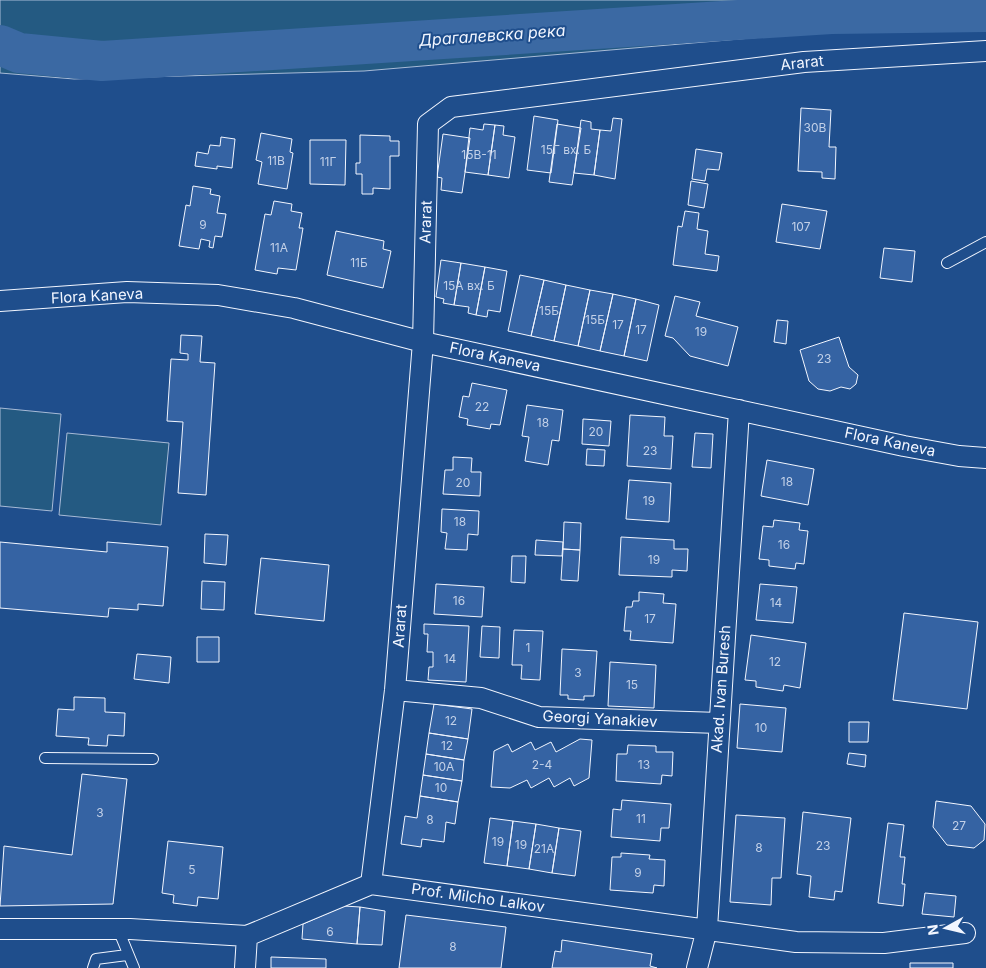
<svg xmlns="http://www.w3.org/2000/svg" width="986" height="968" viewBox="0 0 986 968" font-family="Inter,sans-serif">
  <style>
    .green { fill: #245a82; stroke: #a8bbd7 }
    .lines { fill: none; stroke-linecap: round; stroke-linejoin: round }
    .river { stroke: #3b69a3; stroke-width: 40 }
    .building { fill: #3563a3; stroke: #f2f6ff }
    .service-casing { stroke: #f2f6ff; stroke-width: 12 }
    .minor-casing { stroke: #f2f6ff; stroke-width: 22 }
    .service { stroke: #1f4e8c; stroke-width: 10 }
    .minor { stroke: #1f4e8c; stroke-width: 20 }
    .labels { text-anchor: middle; stroke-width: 4; stroke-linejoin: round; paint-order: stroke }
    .number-label { font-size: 12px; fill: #c3d1e8 }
    .street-label { font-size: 15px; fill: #f2f6ff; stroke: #1f4e8c }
    .water-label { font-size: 16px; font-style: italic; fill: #f2f6ff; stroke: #1f4e8c }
  </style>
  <rect width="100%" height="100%" fill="#1f4e8c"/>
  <path class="green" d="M 0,0 L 986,0 L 986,18 L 364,71 L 74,79 L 0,73 Z
    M 0,408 L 61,414 L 52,511 L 0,506 Z
    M 67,433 L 169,443 L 161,525 L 59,515 Z"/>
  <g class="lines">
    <path class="river" d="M 0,45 L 19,53 L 102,61 L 831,14 L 986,12"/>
  </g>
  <path class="building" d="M 801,108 L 831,110 L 829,147 L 836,147 L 835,179 L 822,178 L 822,172 L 798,171 Z
    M 534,116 L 558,120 L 551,173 L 527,170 Z
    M 613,118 L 622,119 L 615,179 L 594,175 L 600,130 L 611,131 Z
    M 581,120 L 591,122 L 591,129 L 600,130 L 594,175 L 574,173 Z
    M 484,124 L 495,125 L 488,175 L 465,172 L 470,128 L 483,130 Z
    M 557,124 L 581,128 L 572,185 L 549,182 Z
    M 495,125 L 504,126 L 503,135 L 515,137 L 509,178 L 488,175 Z
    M 261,133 L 292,139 L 290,152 L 293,153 L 287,189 L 258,184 L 262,162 L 256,160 Z
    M 443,134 L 470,138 L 462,193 L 441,190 L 442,178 L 437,177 Z
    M 360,135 L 390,136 L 390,141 L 399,141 L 399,156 L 390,156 L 390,189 L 373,188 L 373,194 L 362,194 L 362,174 L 356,174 L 356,163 L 360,163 Z
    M 221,137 L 235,139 L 232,168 L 217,166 L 217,169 L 195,166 L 197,152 L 208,154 L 210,145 L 220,146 Z
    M 310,140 L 346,140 L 345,185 L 310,184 Z
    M 696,149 L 722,153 L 719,170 L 707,169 L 705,181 L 692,179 Z
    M 691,181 L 708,184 L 704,208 L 688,205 Z
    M 193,186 L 211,189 L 210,194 L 220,196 L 217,213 L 226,214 L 222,237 L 215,236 L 213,248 L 209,247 L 210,241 L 201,239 L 199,249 L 179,246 L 186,205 L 190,206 Z
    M 274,201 L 292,204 L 291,211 L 302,213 L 299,228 L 303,228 L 296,270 L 278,268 L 277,274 L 255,270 L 265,214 L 271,215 Z
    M 782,204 L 827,211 L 820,249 L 776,242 Z
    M 685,211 L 699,213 L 697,229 L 708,231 L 705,254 L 719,256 L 717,271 L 673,265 L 678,226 L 682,227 Z
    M 336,231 L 384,241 L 383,249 L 391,251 L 383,288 L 327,275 Z
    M 884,248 L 915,251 L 912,282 L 880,278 Z
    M 441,260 L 461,263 L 454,305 L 443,303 L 444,299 L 436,297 Z
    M 461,263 L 485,267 L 476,315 L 468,313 L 469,307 L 454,305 Z
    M 485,267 L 507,271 L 500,312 L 488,310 L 487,317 L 476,315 Z
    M 520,275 L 544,280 L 531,336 L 508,331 Z
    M 544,280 L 566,285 L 554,341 L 531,336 Z
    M 566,285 L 590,290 L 578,346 L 554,341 Z
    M 590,290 L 613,294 L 600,351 L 578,346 Z
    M 613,294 L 636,299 L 624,356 L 600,351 Z
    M 675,296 L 700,302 L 696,316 L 738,327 L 728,366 L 690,356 L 673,338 L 665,336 Z
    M 636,299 L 659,305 L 647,361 L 624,356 Z
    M 777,320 L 788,321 L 786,344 L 774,342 Z
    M 181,335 L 202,336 L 200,362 L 215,363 L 206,495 L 178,493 L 183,422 L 167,421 L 171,359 L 188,360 L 188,354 L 180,353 Z
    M 839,337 L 849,367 L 858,375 L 856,384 L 850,389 L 841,387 L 830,391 L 818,389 L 809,381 L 800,350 Z
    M 472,383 L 507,390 L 500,425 L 491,424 L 490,429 L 467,425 L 468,419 L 459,417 L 463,396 L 469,397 Z
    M 527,405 L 563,410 L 559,441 L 552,440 L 548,465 L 525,461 L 529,437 L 522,436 Z
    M 630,415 L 665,417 L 664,436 L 673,436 L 671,469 L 627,466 Z
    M 583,419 L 611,421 L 609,446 L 582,444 Z
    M 695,433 L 713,434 L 711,468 L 692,467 Z
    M 587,449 L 605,450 L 604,466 L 586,465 Z
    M 453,457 L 472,458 L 471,472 L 481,472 L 480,496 L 443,494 L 445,470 L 453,470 Z
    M 767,460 L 814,469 L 808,505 L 761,496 Z
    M 629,480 L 671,483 L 669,522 L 626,519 Z
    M 442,509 L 479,511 L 478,535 L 468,534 L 467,550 L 445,549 L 447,533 L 441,532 Z
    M 774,520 L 800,523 L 799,530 L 808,531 L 804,564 L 796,563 L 795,569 L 769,566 L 769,560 L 759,559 L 763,526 L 773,527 Z
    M 564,522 L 581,523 L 580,550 L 563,549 Z
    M 205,534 L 228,535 L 226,565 L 204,563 Z
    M 621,537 L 674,540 L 674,549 L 688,549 L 687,571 L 672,570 L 672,577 L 619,575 Z
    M 536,540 L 563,542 L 562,556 L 535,555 Z
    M 0,542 L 107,552 L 107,542 L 168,547 L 163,606 L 138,604 L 138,610 L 109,608 L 108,617 L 0,608 Z
    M 563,549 L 580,550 L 578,581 L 561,580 Z
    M 512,556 L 526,556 L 525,583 L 511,582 Z
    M 261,558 L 329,565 L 324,621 L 255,614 Z
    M 202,581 L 225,582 L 224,610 L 201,609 Z
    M 436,584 L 484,587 L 482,617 L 434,614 Z
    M 760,584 L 797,587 L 793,623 L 756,620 Z
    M 639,592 L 664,594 L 663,603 L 676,604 L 673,643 L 630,640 L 631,631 L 624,631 L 626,607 L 632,607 L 633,601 L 639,601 Z
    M 904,613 L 978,622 L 967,709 L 893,700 Z
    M 424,624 L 469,626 L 466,682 L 428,680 L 429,667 L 433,667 L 433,652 L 427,652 L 428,634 L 424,634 Z
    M 482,626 L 500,627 L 499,658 L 480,657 Z
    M 514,630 L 543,631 L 540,680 L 521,679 L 522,665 L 512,665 Z
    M 751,635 L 806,643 L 800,688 L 784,685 L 783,691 L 756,687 L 756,681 L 745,680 Z
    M 197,637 L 219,637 L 219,662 L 197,662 Z
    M 562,649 L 597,651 L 594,696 L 584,696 L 584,700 L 568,699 L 568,695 L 560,695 Z
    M 137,654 L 171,657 L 169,683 L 134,679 Z
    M 610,662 L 656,665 L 654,708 L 608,706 Z
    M 74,697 L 105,698 L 105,712 L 125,713 L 124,736 L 108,735 L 107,746 L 88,745 L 89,738 L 56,736 L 58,709 L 74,710 Z
    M 434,704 L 472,709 L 468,739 L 429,733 Z
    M 740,704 L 786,708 L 782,752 L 737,748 Z
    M 849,722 L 869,722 L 868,742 L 849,742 Z
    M 429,733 L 468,739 L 464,760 L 426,754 Z
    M 580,739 L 592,740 L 589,778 L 574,786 L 570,778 L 554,787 L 549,778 L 531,788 L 527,780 L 510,788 L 491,787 L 494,751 L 508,744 L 512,752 L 531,742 L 535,750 L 551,742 L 556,752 Z
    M 628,745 L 656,746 L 656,752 L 673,752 L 672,776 L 662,775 L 661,784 L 616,781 L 617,754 L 627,754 Z
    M 849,753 L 866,755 L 865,767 L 847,764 Z
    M 426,754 L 464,760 L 462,781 L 423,775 Z
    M 82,774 L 127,779 L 113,904 L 0,906 L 4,846 L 72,855 Z
    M 423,775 L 462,781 L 458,802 L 420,796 Z
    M 420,796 L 458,802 L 455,824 L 446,822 L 444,842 L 422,839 L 421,847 L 401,844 L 405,816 L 417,818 Z
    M 622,800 L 671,804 L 669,828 L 661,828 L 660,841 L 611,837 L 613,809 L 621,810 Z
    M 936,801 L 971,806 L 985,824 L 984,840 L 974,848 L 947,845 L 933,827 Z
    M 803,812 L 851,818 L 842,892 L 835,891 L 834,900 L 809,897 L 811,876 L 797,874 Z
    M 736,815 L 785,818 L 781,878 L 772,878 L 771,905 L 730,902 Z
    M 490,818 L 513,821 L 507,866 L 484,863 Z
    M 513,821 L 536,824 L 529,869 L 507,866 Z
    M 888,823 L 904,825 L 900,857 L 905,857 L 902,884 L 905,884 L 903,906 L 878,903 Z
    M 536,824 L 559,828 L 552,873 L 529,869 Z
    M 559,828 L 581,831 L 575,876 L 552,873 Z
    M 168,841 L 223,847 L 218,899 L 198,897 L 197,906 L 173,903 L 174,895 L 162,893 Z
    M 621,853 L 650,855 L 649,859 L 665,860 L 664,886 L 654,885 L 653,893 L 610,890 L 612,857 L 621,857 Z
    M 925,893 L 956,896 L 954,917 L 922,914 Z
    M 344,906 L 360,907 L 357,944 L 302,939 L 303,924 Z
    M 360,907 L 385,911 L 382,945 L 357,944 Z
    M 406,915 L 506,927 L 501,968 L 399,968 Z
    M 562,940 L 652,954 L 650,966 L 657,968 L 552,968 L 555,951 L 561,952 Z
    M 271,957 L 326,959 L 326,968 L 271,968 Z
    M 910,963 L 953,963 L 953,968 L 910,968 Z"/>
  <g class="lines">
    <defs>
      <path id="service" d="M 947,263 L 986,242
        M 45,758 L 153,759
        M 118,929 L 134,968
        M 93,968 L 96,959 L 127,955"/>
      <path id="minor" d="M 0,301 L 127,292 L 218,295 L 294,308 L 423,342 L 904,446 L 959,456 L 986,458
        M 395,690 L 481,698 L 539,717 L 719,723
        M 371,884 L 395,690 L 423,342 L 428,124 L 451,107 L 804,62 L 986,51
        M 0,929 L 130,929 L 247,936 L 371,884 L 796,942 L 884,943 L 965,933
        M 245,968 L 247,936
        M 697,968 L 707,929 L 739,410"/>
    </defs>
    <use href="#service" class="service-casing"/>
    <use href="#minor" class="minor-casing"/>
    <use href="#service" class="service"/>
    <use href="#minor" class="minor"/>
  </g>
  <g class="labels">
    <g class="number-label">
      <text x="815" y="132">30В</text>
      <text x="566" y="154">15Г вх. Б</text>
      <text x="479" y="159">15В-11</text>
      <text x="276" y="165">11В</text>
      <text x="328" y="166">11Г</text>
      <text x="203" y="229">9</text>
      <text x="801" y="231">107</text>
      <text x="279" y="252">11А</text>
      <text x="359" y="267">11Б</text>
      <text x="469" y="290">15А вх. Б</text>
      <text x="549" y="315">15Б</text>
      <text x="595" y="324">15Б</text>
      <text x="618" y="329">17</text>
      <text x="641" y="334">17</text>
      <text x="701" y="336">19</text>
      <text x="824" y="363">23</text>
      <text x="482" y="411">22</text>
      <text x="543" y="427">18</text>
      <text x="596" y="436">20</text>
      <text x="650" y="455">23</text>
      <text x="787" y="486">18</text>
      <text x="463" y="487">20</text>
      <text x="649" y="505">19</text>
      <text x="460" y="526">18</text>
      <text x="784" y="549">16</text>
      <text x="654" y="564">19</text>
      <text x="459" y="605">16</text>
      <text x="776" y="607">14</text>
      <text x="650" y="623">17</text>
      <text x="528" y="652">1</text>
      <text x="450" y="663">14</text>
      <text x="775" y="666">12</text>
      <text x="578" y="677">3</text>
      <text x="632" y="689">15</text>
      <text x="451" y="725">12</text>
      <text x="761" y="732">10</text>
      <text x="447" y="750">12</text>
      <text x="542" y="769">2-4</text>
      <text x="644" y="769">13</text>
      <text x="444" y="771">10А</text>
      <text x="441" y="792">10</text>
      <text x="100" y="817">3</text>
      <text x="641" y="823">11</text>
      <text x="430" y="824">8</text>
      <text x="959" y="830">27</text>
      <text x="498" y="846">19</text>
      <text x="521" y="849">19</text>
      <text x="823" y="850">23</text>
      <text x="759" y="852">8</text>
      <text x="544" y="853">21А</text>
      <text x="192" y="874">5</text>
      <text x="638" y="877">9</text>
      <text x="330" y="936">6</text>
      <text x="453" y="951">8</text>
    </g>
    <g class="street-label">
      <text transform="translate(802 63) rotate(-6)" y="5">Ararat</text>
      <text transform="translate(426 222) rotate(-88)" y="5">Ararat</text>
      <text transform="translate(97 296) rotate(-3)" y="5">Flora Kaneva</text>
      <text transform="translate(495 357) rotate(12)" y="5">Flora Kaneva</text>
      <text transform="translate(890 442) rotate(12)" y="5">Flora Kaneva</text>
      <text transform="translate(400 626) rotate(-86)" y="5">Ararat</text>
      <text transform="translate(721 689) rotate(-86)" y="5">Akad. Ivan Buresh</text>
      <text transform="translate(600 719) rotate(3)" y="5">Georgi Yanakiev</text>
      <text transform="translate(478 898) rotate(8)" y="5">Prof. Milcho Lalkov</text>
    </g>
    <g class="water-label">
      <text transform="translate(492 35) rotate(-4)" y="6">Драгалевска река</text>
    </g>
  </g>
  <g transform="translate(946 928) rotate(262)" stroke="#1f4e8c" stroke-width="4" paint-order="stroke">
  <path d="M0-4L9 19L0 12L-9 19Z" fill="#f2f6ff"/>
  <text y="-8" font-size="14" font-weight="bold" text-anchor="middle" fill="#f2f6ff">N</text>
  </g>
</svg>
